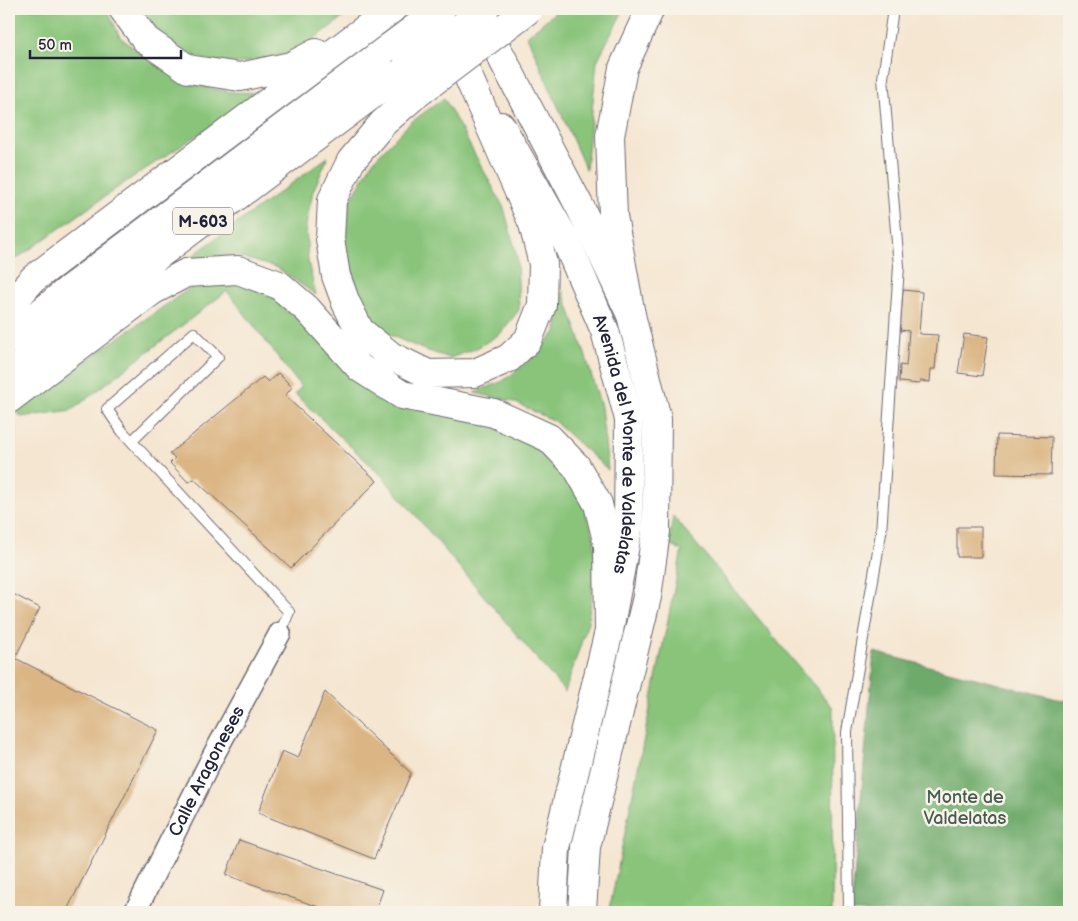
<svg xmlns="http://www.w3.org/2000/svg" width="1078" height="921" viewBox="0 0 1078 921" font-family="'Balsamiq Sans',sans-serif">
  <style>
    .green { fill: #89c47a; stroke: #56735a }
    .forest { fill: #6eaa6a; stroke: #486652 }
    .building { fill: #dbb684 }
    .lines { fill: none; stroke-linecap: round; stroke-linejoin: round }
    .lane-casing { stroke: #6c6770; stroke-width: 12 }
    .street-casing { stroke: #6c6770; stroke-width: 24 }
    .secondary-casing { stroke: #6c6770; stroke-width: 30 }
    .highway-casing { stroke: #6c6770; stroke-width: 30 }
    .lane { stroke: #fff; stroke-width: 10 }
    .street { stroke: #fff; stroke-width: 21 }
    .secondary { stroke: #fff; stroke-width: 28 }
    .highway { stroke: #fff; stroke-width: 28 }
    .highway-bridge-casing { stroke: #6c6770; stroke-width: 30; stroke-linecap: butt }
    .highway-bridge { stroke: #fff; stroke-width: 28 }
    .labels { text-anchor: middle; stroke-width: 5; stroke-linejoin: round; paint-order: stroke }
    .shield { fill: #f7f3e8; stroke: #62616f; stroke-width: 1 }
    .shield-label { font-size: 16px; font-weight: bold; fill: #22223b }
    .street-label { font-size: 18px; fill: #22223b; stroke: #f7f3e8 }
    .park-label { font-size: 18px; fill: #465b51; stroke: #f7f3e8 }
  </style>
  <rect width="100%" height="100%" fill="#f7f3e8"/>
  <filter id="ink" filterUnits="userSpaceOnUse"><feTurbulence type="fractalNoise" baseFrequency=".02" numOctaves="2"/><feDisplacementMap in="SourceGraphic" scale="10" xChannelSelector="R" yChannelSelector="G"/><feConvolveMatrix kernelMatrix="1 2 1 2 8 2 1 2 1" color-interpolation-filters="sRGB"/></filter>
  <filter id="wash" filterUnits="userSpaceOnUse"><feTurbulence type="fractalNoise" baseFrequency=".0096" numOctaves="4" result="noise"/><feDisplacementMap in="SourceGraphic" scale="20" xChannelSelector="R" yChannelSelector="G"/><feGaussianBlur stdDeviation="1.12" result="paint"/><feColorMatrix in="noise" values="0 0 0 0 0 0 0 0 0 0 0 0 0 0 0 0 0 1.4 0 .05"/><feComposite in="paint" operator="in"/></filter>
  <g filter="url(#wash)">
    <rect width="100%" height="100%" fill="#f5e6d1"/>
    <path class="green" d="M 9,9 L 107,9 L 120,37 L 151,62 L 187,83 L 230,92 L 262,93 L 127,181 L 9,264 Z
      M 141,9 L 355,9 L 296,52 L 241,63 L 214,62 L 188,54 L 162,35 Z
      M 559,9 L 624,9 L 597,61 L 586,170 L 527,36 Z
      M 444,98 L 504,208 L 517,257 L 519,310 L 500,334 L 475,349 L 450,358 L 422,349 L 390,335 L 372,320 L 358,291 L 345,247 L 350,201 L 373,161 L 410,123 Z
      M 328,157 L 313,191 L 306,225 L 308,262 L 316,295 L 278,268 L 233,255 L 188,259 Z
      M 199,282 L 243,282 L 284,303 L 368,387 L 497,425 L 549,456 L 578,493 L 594,536 L 595,569 L 588,622 L 565,692 L 383,477 L 295,394 L 301,387 L 227,291 L 72,410 L 21,417 L 14,410 Z
      M 563,291 L 585,354 L 601,407 L 608,470 L 554,421 L 512,401 L 474,393 L 503,381 L 530,360 L 556,332 Z
      M 673,516 L 833,708 L 832,912 L 609,912 L 682,550 L 669,545 Z"/>
    <path class="forest" d="M 874,652 L 1069,702 L 1069,912 L 851,912 Z"/>
    <g id="blocks">
      <path class="building" d="M 903,290 L 922,292 L 919,334 L 938,335 L 935,369 L 931,369 L 930,382 L 920,381 L 920,384 L 899,382 L 900,365 L 906,366 L 909,331 L 900,330 Z
        M 964,334 L 988,337 L 982,376 L 958,373 Z
        M 278,373 L 292,387 L 285,396 L 377,481 L 291,568 L 194,479 L 188,482 L 170,463 L 175,458 L 169,454 L 263,377 L 268,382 Z
        M 997,435 L 1052,437 L 1051,475 L 996,474 Z
        M 957,527 L 981,527 L 981,557 L 957,557 Z
        M 9,592 L 40,608 L 15,658 L 158,730 L 66,912 L 9,912 Z
        M 325,692 L 411,773 L 374,859 L 258,813 L 282,751 L 298,758 Z
        M 239,840 L 383,890 L 375,912 L 333,912 L 226,875 Z"/>
    </g>
  </g>
  <g filter="url(#ink)">
    <use href="#blocks" fill-opacity="0" stroke="#6c6770" stroke-width="1"/>
    <g class="lines">
      <defs>
        <path id="lane" d="M 132,441 L 218,357 L 194,333 L 107,409 L 122,431 L 289,612 L 280,633
          M 849,912 L 847,732 L 881,533 L 899,266 L 883,78 L 893,9"/>
        <g id="street">
          <path id="s1" d="M 135,912 L 213,756 L 280,633"/>
        </g>
        <g id="secondary">
          <path d="M 480,16 L 581,209 L 631,315 L 657,419 L 656,531 L 647,597 L 586,847 L 582,912"/>
          <path id="s2" d="M 501,126 L 566,241 L 605,331 L 629,419 L 628,529 L 609,631 L 556,848 L 553,912"/>
        </g>
        <path id="highway" d="M 123,9 L 146,40 L 188,69 L 240,77 L 291,66 L 316,53
          M 414,96 L 383,123 L 351,161 L 332,200 L 330,239 L 336,276 L 346,303 L 360,331 L 391,356 L 428,374 L 475,373 L 509,358 L 528,340 L 542,305 L 543,264 L 533,224 L 456,49 L 450,39
          M 9,306 L 33,279 L 392,9
          M 631,315 L 613,216 L 610,136 L 623,68 L 650,9
          M 9,339 L 68,290 L 390,47
          M 9,374 L 88,308 L 401,73
          M 9,399 L 152,291 L 186,273 L 238,270 L 279,285 L 307,309 L 360,368 L 402,395 L 494,413 L 549,438 L 576,466 L 598,504 L 608,545 L 609,631"/>
      </defs>
      <use href="#lane" class="lane-casing"/>
      <use href="#street" class="street-casing"/>
      <use href="#secondary" class="secondary-casing"/>
      <use href="#highway" class="highway-casing"/>
      <use href="#lane" class="lane"/>
      <use href="#street" class="street"/>
      <use href="#secondary" class="secondary"/>
      <use href="#highway" class="highway"/>
      <defs>
        <path id="highway-bridge" d="M 390,47 L 441,9
          M 401,73 L 485,9
          M 414,96 L 529,9"/>
      </defs>
      <use href="#highway-bridge" class="highway-bridge-casing"/>
      <use href="#highway-bridge" class="highway-bridge"/>
    </g>
  </g>
  <g class="labels">
    <rect class="shield" x="173" y="207.5" width="60" height="27" rx="4"/>
    <g class="shield-label">
      <text x="203" y="227">M-603</text>
    </g>
    <g class="street-label">
      <text dy="6" stroke="none"><textPath href="#s2" startOffset="345">Avenida del Monte de Valdelatas</textPath></text>
      <text dy="6" stroke="none"><textPath href="#s1" startOffset="158">Calle Aragoneses</textPath></text>
    </g>
    <g class="park-label">
      <text x="965" y="803">Monte de<tspan x="965" dy="21">Valdelatas</tspan></text>
    </g>
  </g>
  <rect width="1078" height="921" fill="none" stroke="#f7f3e8" stroke-width="30"/>
  <path d="M30 50v8h151v-8" fill="none" stroke="#22223b" stroke-width="2.5"/>
  <text x="38" y="50" font-size="15" fill="#22223b" stroke="#f7f3e8" stroke-width="4" paint-order="stroke">50 m</text>
</svg>
